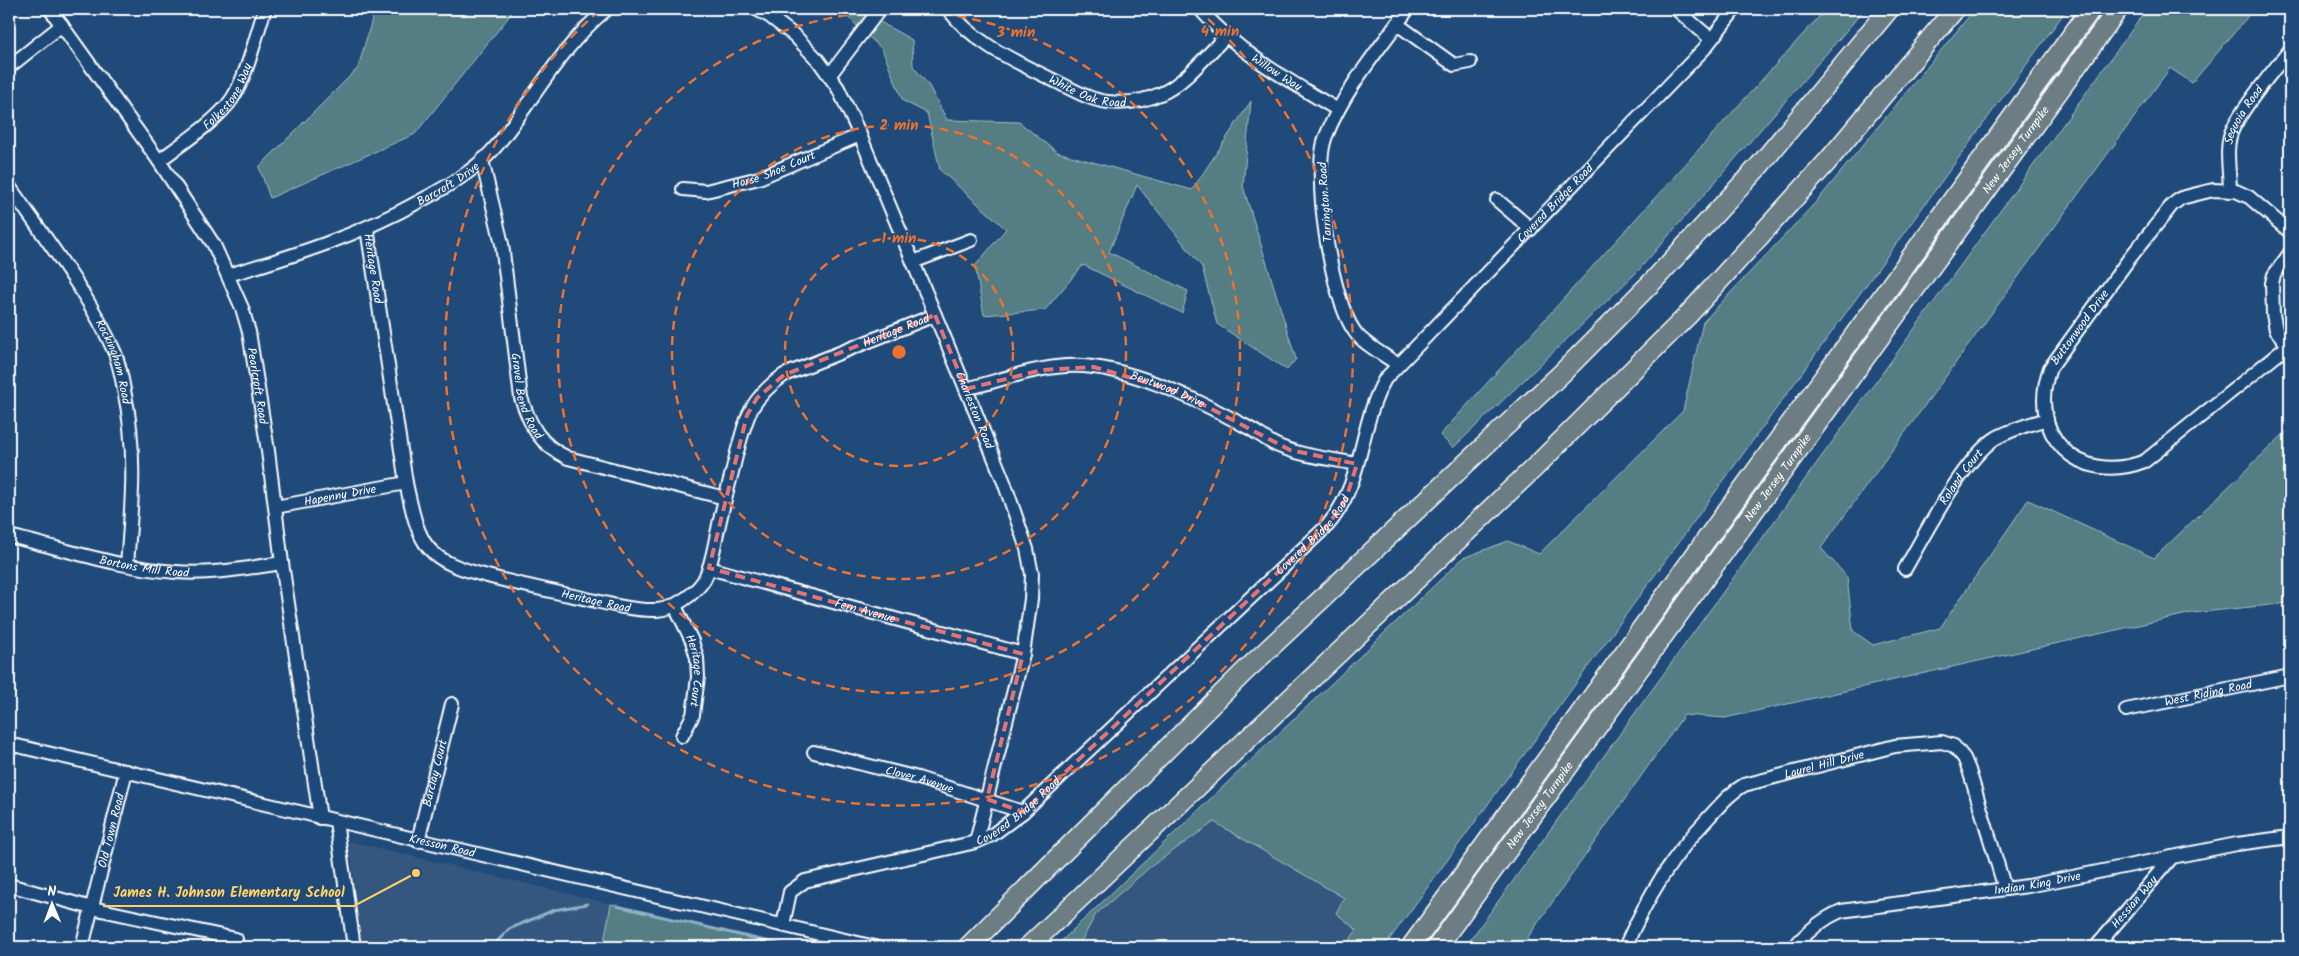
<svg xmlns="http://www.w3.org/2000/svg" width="2299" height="956" viewBox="0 0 2299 956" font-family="Kalam,sans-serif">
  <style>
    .built { fill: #36577f }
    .green { fill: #547d84; stroke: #aabec2 }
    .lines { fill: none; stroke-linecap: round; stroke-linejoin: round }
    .stream { stroke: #8fb0c5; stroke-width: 3 }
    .minor-casing { stroke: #fff; stroke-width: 16 }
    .highway-casing { stroke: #fff; stroke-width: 22 }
    .minor { stroke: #1f4a7a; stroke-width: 12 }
    .highway { stroke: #6c7e84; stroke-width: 19 }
    .marked { fill: none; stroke: #e47373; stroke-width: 4; stroke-dasharray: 10 6; stroke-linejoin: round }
    .ring { fill: none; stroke: #eb7230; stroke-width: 2.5; stroke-dasharray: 9 6 }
    .labels { text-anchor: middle; stroke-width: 4; stroke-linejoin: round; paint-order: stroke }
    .street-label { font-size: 12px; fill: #fff; stroke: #1f4a7a }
    .centre { fill: #eb7230; stroke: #1f4a7a; stroke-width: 2.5 }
    .ring-label { font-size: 15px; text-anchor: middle; font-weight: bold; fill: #eb7230; stroke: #1f4a7a; stroke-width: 4; stroke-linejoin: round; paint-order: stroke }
    .leader { fill: none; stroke: #ffd166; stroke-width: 2 }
    .callout-dot { fill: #ffd166; stroke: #1f4a7a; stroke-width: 2 }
    .callout-label { font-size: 14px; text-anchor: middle; font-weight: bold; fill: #ffd166; stroke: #1f4a7a; stroke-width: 4; stroke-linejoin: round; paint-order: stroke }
  </style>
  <rect width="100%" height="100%" fill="#1f4a7a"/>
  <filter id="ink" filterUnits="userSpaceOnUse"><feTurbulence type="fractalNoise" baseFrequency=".02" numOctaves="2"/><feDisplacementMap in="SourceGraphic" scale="10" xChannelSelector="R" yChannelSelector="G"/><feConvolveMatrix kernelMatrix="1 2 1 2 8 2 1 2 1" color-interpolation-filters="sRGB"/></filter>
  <g filter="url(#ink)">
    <path class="built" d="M 1214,821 L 1344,899 L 1357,930 L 1344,947 L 1078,947 L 1096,914 L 1150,867 Z
      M 349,841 L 611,904 L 784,947 L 362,947 Z"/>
    <path class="green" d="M 375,9 L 515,9 L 415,134 L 270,198 L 259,167 L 358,68 Z
      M 839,9 L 857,9 L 912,40 L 913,66 L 929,86 L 947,120 L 1019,122 L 1057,152 L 1192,190 L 1251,101 L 1243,186 L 1296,359 L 1287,370 L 1217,324 L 1202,267 L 1137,185 L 1109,252 L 1188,291 L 1182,313 L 1083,265 L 1045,310 L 984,315 L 975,266 L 1006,229 L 940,170 L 927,113 L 903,101 L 882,49 Z
      M 1826,9 L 1865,9 L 1637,272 L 1453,448 L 1440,435 Z
      M 1975,9 L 2067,9 L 1384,947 L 1344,947 L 1357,930 L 1336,913 L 1344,898 L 1214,822 L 1150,867 L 1096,914 L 1078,947 L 1055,947 L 1463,558 L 1508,541 L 1539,554 L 1683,411 L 1703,322 L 1817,201 Z
      M 2147,9 L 2254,9 L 2192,83 L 2170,68 L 1821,548 L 1847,577 L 1853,631 L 1873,645 L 1940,628 L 2028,500 L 2154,558 L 2290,428 L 2290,603 L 2192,613 L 1725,718 L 1684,715 L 1521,947 L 1465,947 Z
      M 611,904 L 784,947 L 603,947 Z"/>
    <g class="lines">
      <path class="stream" d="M 617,906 L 791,947
        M 492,947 L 509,929 L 554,910 L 587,904"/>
      <defs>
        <g id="minor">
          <path id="s1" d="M 50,9 L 159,161 L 214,245 L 242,308 L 249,332 L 268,451 L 282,563 L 320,818"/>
          <path id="s2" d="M 756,9 L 769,16 L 795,36 L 818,60 L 838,88 L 860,135 L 966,389 L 1004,482 L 1027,549 L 1032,574 L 1031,599 L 1023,654 L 976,842"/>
          <path id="s3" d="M 948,9 C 974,44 1017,62 1055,81 C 1072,89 1089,100 1108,102 C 1126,104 1144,101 1160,94 C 1183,85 1208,54 1226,36"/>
          <path id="s4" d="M 1200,9 C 1238,53 1288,80 1338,110"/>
          <path d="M 1676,9 L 1711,39"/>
          <path d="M 1397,24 L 1454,65 L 1470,62"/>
          <path d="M 9,67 L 62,25"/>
          <path d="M 829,76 L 880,9"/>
          <path id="s5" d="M 482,160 L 502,244 L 521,398 C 531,427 539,444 568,458 L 725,498"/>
          <path id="s6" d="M 159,161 C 182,143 216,122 232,99 C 247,76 256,35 265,9"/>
          <path id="s7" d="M 9,186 C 45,238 89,294 115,353 C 119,365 122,378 124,390 C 137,448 132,506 127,564"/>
          <path id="s8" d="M 683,189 L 706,191 L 759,178 L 860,135"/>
          <path id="s9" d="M 2230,191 C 2230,173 2225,150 2231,133 C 2239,112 2275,68 2290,50"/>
          <path d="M 1497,200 L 1531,229"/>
          <path id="s10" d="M 367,228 L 406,483 C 420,548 424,560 491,577 C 522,585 555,592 587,599 C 609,604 634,611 657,610 C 674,609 695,594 704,580 C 712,565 714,546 718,529 C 723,505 730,481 736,456 C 747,416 749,400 784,375 L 935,315"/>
          <path d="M 2290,253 L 2274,275 L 2272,283 L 2273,314 L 2276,330 L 2290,348"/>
          <path d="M 913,262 L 971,240"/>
          <path id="s11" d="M 228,275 C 297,255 359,235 422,200 C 450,185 478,169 498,144 C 534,99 562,45 607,9"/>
          <path id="s12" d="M 2288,346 L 2145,461 C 2078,487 2026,434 2050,368 L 2129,259 L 2172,205 L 2181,198 L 2213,190 L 2236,191 L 2249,197 L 2290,232"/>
          <path d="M 1397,364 C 1386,356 1362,343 1355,332 C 1331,300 1311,173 1326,136 C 1344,90 1379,49 1408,9"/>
          <path id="s13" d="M 966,389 C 998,381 1033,368 1066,366 C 1123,362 1198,400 1247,427 C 1257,432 1266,440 1276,445 C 1301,456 1331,459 1357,464"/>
          <path id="s14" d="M 275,507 L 406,483"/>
          <path id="s15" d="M 9,536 C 64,549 119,568 176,572 C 211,575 247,568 282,563"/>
          <path id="s16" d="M 709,568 L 1023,654"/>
          <path id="s17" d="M 1905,569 C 1925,534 1964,458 1996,438 C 2012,429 2030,424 2047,419"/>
          <path id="s18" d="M 675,606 L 692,641 L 697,658 L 698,677 L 693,715 L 682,736"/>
          <path id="s19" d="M 2126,710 L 2290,676"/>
          <path id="s20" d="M 9,744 L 875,947"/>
          <path id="s21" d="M 814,752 L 918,778 L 1023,812"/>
          <path d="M 336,821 L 354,947"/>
          <path id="s22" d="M 418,841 L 452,704"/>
          <path d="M 9,885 L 92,908 L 236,939"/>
          <path id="s23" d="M 783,925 L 790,892 L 805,881 L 976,842 L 992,835 L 1023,812 L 1328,525 C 1365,480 1358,427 1385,379 L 1704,49 L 1735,9"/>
          <path id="s24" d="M 82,947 L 126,771"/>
          <path id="s25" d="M 1625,947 C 1648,896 1671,857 1710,816 C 1721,804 1730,793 1744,785 L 1895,746 L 1942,742 L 1954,746 L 1964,758 L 1969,770 L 2005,889"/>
          <path id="s26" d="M 1794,947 C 1807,932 1822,919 1841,911 L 2028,886 L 2237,844 L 2290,837"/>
          <path id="s27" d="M 2096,947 L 2172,857"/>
        </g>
        <g id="highway">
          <path d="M 968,947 L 1243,673 L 1561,374 L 1656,278 L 1760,165 L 1889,9"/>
          <path d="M 1028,947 L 1535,467 L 1687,316 L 1827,162 L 1955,9"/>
          <path d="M 1411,947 L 2091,9"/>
          <path id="s28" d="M 1437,947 L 2118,9"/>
        </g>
      </defs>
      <use href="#minor" class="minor-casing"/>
      <use href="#highway" class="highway-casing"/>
      <use href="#minor" class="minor"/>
      <use href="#highway" class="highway"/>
    </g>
  </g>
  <path class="marked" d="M 935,315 L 966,389 L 1042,370 L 1094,367 L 1179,392 L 1290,450 L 1357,464 L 1346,499 L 1328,525 L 1023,812 L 987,799 L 1023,654 L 709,568 L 747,415 L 757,398 L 784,375 Z"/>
  <g class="ring">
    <circle cx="899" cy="352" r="114"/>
    <circle cx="899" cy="352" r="227"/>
    <circle cx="899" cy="352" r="341"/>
    <path d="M1197 9A454 454 0 1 1 601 9"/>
  </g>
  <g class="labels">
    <g class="street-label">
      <text dy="4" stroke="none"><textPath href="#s4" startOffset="100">Willow Way</textPath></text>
      <text dy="4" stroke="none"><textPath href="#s3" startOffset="165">White Oak Road</textPath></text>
      <text dy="4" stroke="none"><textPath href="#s6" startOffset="96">Folkestone Way</textPath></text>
      <text dy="4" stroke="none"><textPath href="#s9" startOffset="80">Sequoia Road</textPath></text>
      <text dy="4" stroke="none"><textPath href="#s28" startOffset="985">New Jersey Turnpike</textPath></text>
      <text dy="4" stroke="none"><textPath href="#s8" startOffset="94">Horse Shoe Court</textPath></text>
      <text dy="4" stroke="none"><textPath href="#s11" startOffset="239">Barcroft Drive</textPath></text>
      <text transform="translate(1325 202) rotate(-94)" y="4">Tarrington Road</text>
      <text dy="4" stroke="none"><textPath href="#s23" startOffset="1105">Covered Bridge Road</textPath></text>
      <text dy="4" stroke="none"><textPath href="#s10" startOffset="41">Heritage Road</textPath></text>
      <text dy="4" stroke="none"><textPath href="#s12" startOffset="408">Buttonwood Drive</textPath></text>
      <text dy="4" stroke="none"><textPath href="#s10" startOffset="970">Heritage Road</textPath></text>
      <text dy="4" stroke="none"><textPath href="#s7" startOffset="206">Rockingham Road</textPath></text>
      <text dy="4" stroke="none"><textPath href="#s1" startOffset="436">Pearlcroft Road</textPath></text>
      <text dy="4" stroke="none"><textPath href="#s13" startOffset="208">Bentwood Drive</textPath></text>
      <text dy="4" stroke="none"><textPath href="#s5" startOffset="241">Gravel Bend Road</textPath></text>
      <text dy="4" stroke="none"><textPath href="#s2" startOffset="465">Charleston Road</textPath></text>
      <text dy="4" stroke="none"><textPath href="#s28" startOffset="580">New Jersey Turnpike</textPath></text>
      <text dy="4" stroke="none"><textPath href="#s17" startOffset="108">Roland Court</textPath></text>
      <text dy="4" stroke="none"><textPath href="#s14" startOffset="66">Hapenny Drive</textPath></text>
      <text dy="4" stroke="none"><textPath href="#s23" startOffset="685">Covered Bridge Road</textPath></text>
      <text dy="4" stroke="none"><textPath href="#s15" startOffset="139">Bortons Mill Road</textPath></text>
      <text dy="4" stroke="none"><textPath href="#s10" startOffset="505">Heritage Road</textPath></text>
      <text dy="4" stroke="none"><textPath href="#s16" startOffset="162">Fern Avenue</textPath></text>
      <text dy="4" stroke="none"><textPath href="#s18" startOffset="69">Heritage Court</textPath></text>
      <text dy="4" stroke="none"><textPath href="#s19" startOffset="84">West Riding Road</textPath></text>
      <text dy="4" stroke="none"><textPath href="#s25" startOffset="286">Laurel Hill Drive</textPath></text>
      <text dy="4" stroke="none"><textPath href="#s22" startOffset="70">Barclay Court</textPath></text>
      <text dy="4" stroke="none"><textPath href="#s21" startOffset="109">Clover Avenue</textPath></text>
      <text dy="4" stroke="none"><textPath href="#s28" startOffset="175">New Jersey Turnpike</textPath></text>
      <text dy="4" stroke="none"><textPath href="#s23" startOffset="280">Covered Bridge Road</textPath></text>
      <text dy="4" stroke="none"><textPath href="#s24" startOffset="120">Old Town Road</textPath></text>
      <text dy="4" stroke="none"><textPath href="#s20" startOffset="445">Kresson Road</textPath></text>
      <text dy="4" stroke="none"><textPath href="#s26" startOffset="258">Indian King Drive</textPath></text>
      <text dy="4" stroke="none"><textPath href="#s27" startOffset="59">Hessian Way</textPath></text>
    </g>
  </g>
  <circle cx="899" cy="352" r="8" class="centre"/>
  <g class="ring-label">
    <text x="1220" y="36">4 min</text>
    <text x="1016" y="37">3 min</text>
    <text x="899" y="130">2 min</text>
    <text x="899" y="243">1 min</text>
  </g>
  <path class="leader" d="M416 873L354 906H103"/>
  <circle class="callout-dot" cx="416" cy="873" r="5"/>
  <g class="callout-label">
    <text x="229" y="897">James H. Johnson Elementary School</text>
  </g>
  <rect width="2299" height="956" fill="none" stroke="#1f4a7a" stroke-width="30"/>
  <rect x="15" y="15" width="2269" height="926" fill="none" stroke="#fff" stroke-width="2" filter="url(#ink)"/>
  <g transform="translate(52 904) rotate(359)" stroke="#1f4a7a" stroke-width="4" paint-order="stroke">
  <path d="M0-4L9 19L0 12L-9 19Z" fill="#ffffff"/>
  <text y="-8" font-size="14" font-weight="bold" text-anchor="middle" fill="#ffffff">N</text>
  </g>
</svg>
